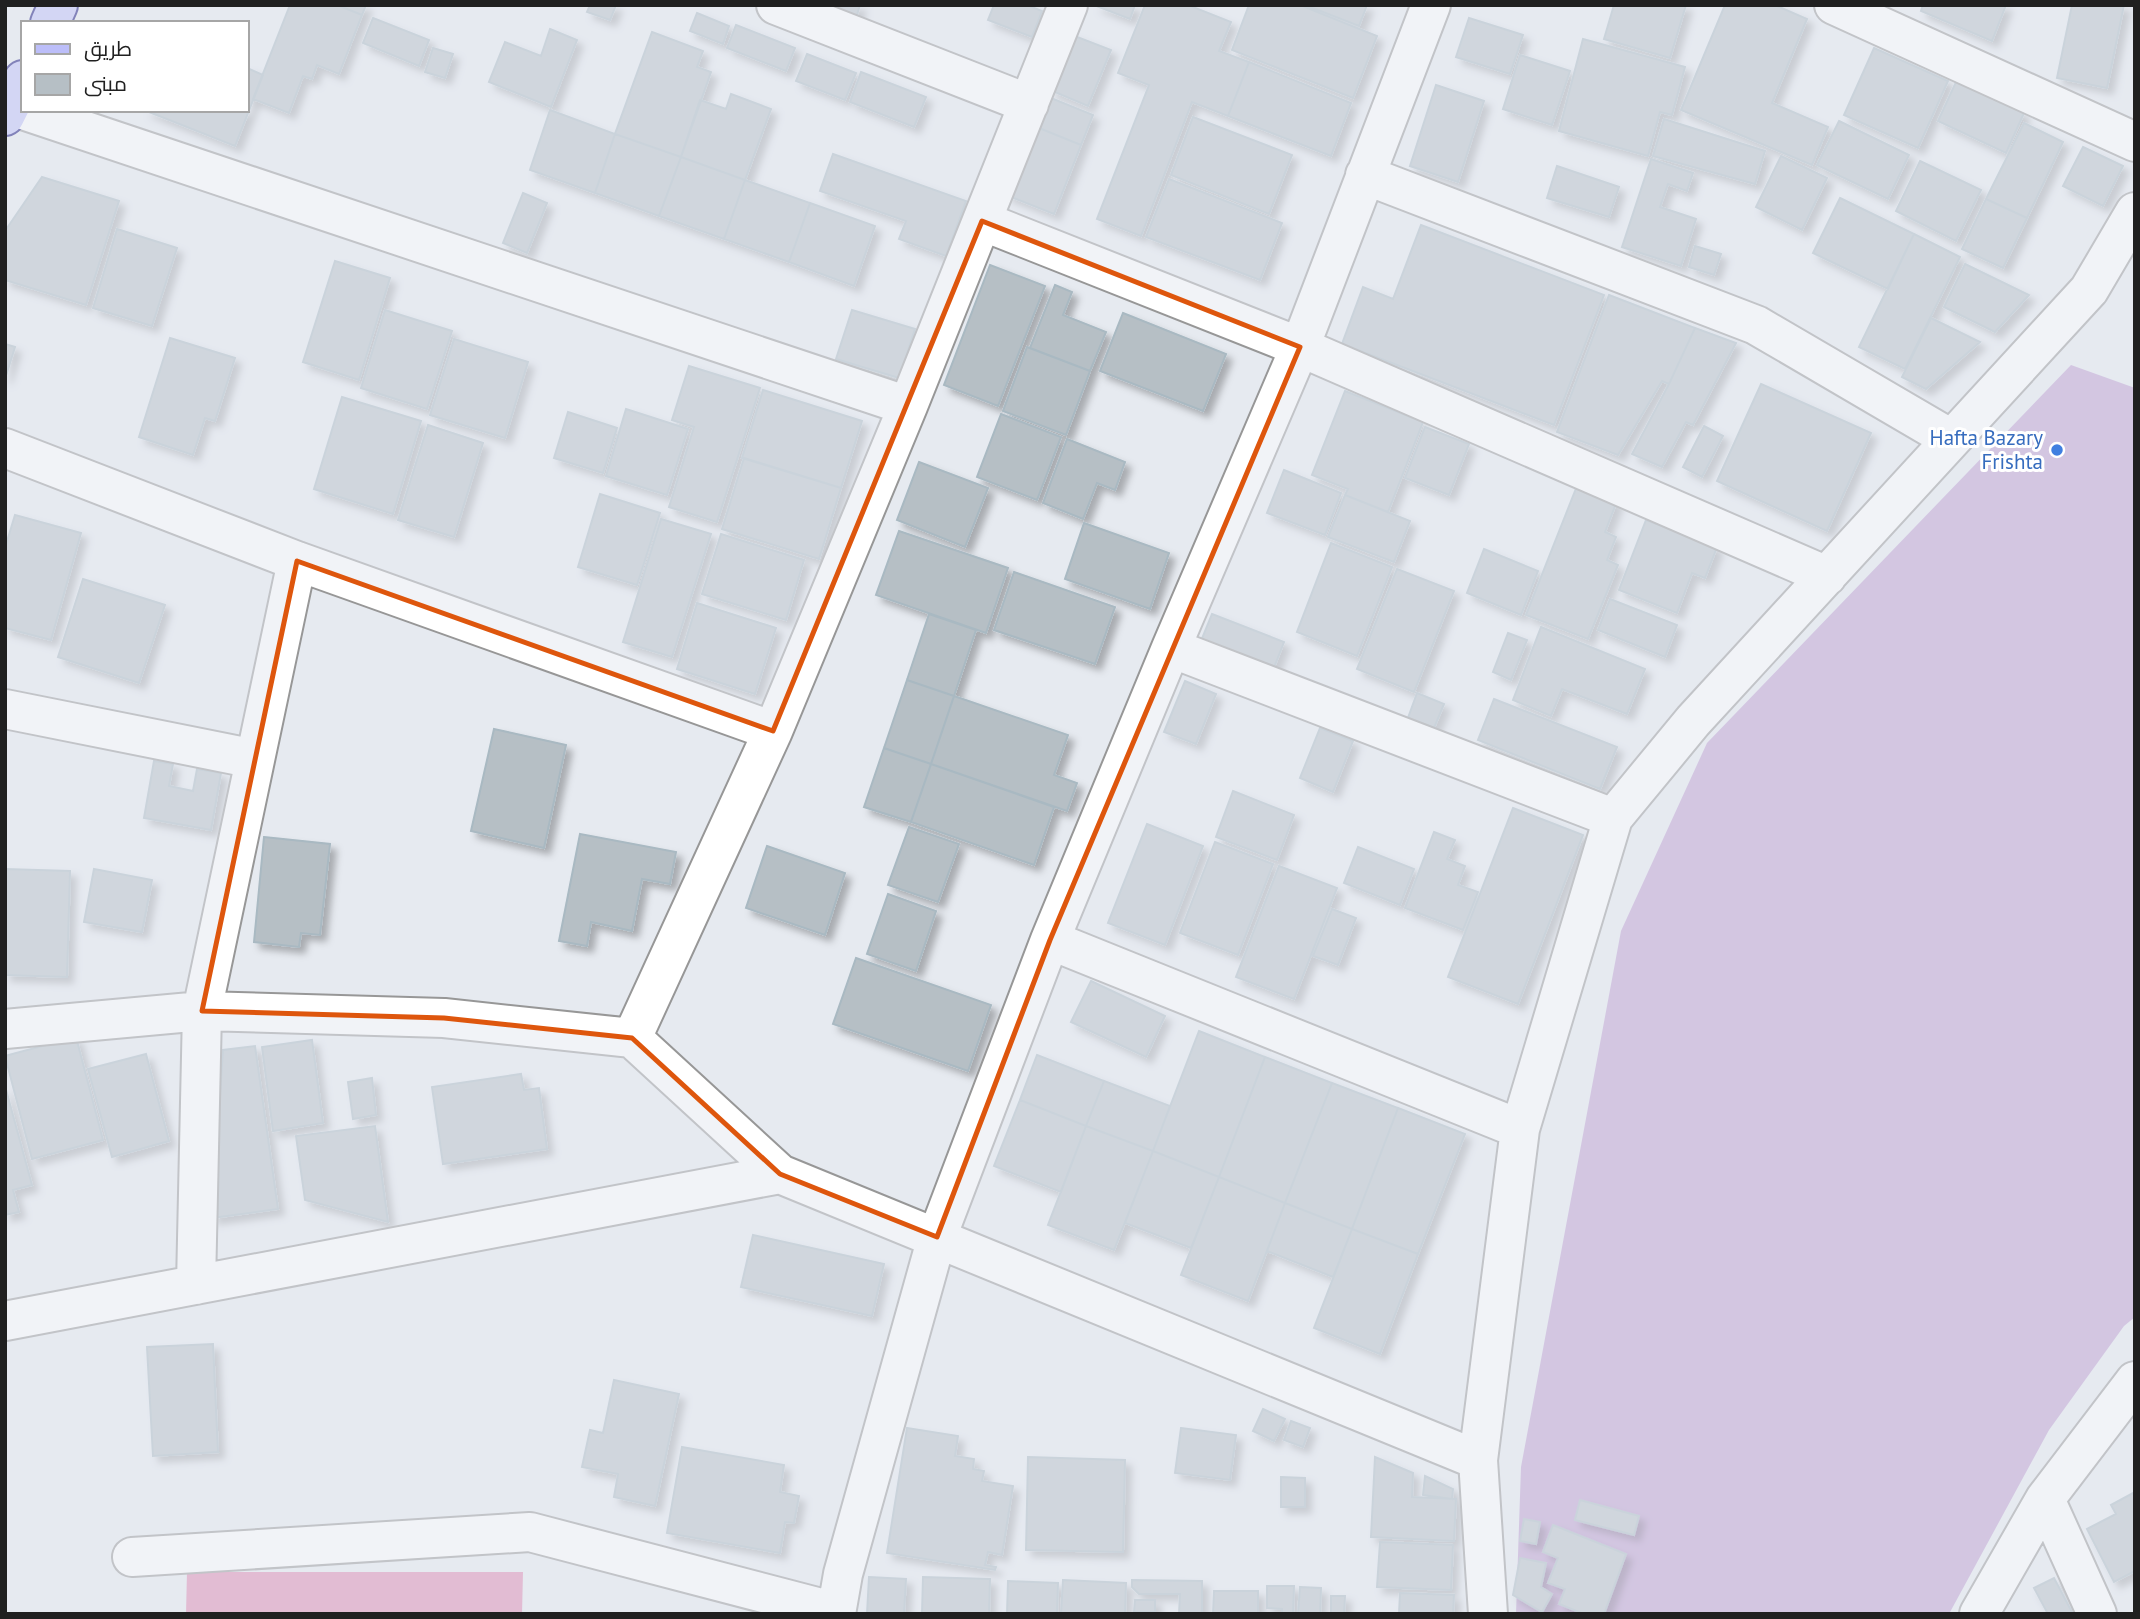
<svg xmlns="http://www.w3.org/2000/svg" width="2140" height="1619" viewBox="0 0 2140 1619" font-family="'PT Sans',Cairo,sans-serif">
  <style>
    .forest { fill: #bc9ccf }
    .pitch { fill: #de86af }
    .building { fill: #b6bfc5; stroke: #a9b9c2; stroke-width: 2; filter: url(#shadow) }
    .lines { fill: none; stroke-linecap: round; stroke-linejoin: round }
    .street-casing { stroke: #979797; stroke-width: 42 }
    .secondary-casing { stroke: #0a0777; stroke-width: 42 }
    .street { stroke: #fff; stroke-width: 38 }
    .secondary { stroke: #bcbef9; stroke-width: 38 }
    .marked { fill: none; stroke: #de560d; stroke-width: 5; stroke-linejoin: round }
    .shop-dot { fill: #3f7fe0; stroke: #fff; stroke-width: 2.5 }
    .labels { text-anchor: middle; stroke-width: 6; stroke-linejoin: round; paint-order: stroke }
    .shop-label { font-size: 21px; fill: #366cbe; stroke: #fff; text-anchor: end }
  </style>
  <defs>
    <filter id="shadow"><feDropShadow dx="6" dy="6" stdDeviation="3.5" flood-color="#0004"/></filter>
  </defs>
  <rect width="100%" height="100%" fill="#e6eaf0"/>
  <path class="forest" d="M 2071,365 L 2135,388 L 2135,1317 L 2124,1326 L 2049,1430 L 1949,1614 L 1516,1614 L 1521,1467 L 1621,931 L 1707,743 Z"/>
  <path class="pitch" d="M 187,1572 L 523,1572 L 522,1614 L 186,1614 Z"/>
  <path class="building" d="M 290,5 L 337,5 L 362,15 L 339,74 L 317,65 L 312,79 L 303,76 L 289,113 L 253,99 Z
    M 337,5 L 366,5 L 362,15 Z
    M 590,5 L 616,5 L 610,20 L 587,12 Z
    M 825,5 L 860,5 L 856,18 Z
    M 994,5 L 1027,5 L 1042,11 L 1032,37 L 988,20 Z
    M 1094,5 L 1135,5 L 1130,19 Z
    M 1145,5 L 1188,5 L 1231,22 L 1219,51 L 1249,62 L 1228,116 L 1192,102 L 1141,236 L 1097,219 L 1149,85 L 1118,73 Z
    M 1249,5 L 1300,5 L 1377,36 L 1353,98 L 1232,50 Z
    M 1305,5 L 1367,5 L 1359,26 Z
    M 1614,5 L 1686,5 L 1670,58 L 1604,39 Z
    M 1725,5 L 1775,5 L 1807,19 L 1772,103 L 1828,127 L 1812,165 L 1681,110 Z
    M 1923,5 L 2006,5 L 1992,41 L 1921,11 Z
    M 2072,5 L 2124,5 L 2107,88 L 2057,78 Z
    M 697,13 L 729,26 L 723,44 L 690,31 Z
    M 373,18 L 429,40 L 419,66 L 363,43 Z
    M 1469,18 L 1523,35 L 1510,74 L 1456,57 Z
    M 736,25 L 795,48 L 786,71 L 727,48 Z
    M 550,29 L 577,40 L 551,107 L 489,82 L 505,42 L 541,56 Z
    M 652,32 L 703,51 L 697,67 L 711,72 L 681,157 L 615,134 Z
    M 1072,35 L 1111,50 L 1088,106 L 1050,90 Z
    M 1583,39 L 1685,67 L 1672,115 L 1660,112 L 1648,156 L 1559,131 Z
    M 433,48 L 453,54 L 445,78 L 425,72 Z
    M 1874,48 L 1948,81 L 1918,148 L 1844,115 Z
    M 807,54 L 856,73 L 845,100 L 796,81 Z
    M 1520,55 L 1570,71 L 1552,125 L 1503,109 Z
    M 1249,62 L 1351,103 L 1331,156 L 1228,116 Z
    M 247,68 L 263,75 L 235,146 L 144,110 L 247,110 Z
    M 861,72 L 926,97 L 914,127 L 850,102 Z
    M 1956,82 L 2024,113 L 2006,153 L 1938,121 Z
    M 1436,85 L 1484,101 L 1458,182 L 1410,166 Z
    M 731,94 L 771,109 L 745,180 L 681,157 L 700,100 L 726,109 Z
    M 1046,96 L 1093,115 L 1081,145 L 1034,126 Z
    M 550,110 L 615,134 L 595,193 L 530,170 Z
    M 1193,117 L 1292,155 L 1269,214 L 1171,175 Z
    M 1664,119 L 1765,151 L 1755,184 L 1653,156 Z
    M 1839,121 L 1909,155 L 1888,199 L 1817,165 Z
    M 2024,123 L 2063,142 L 2027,218 L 1986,199 Z
    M 1034,126 L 1081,145 L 1054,214 L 1006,195 Z
    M 615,134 L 681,157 L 659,216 L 595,193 Z
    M 2083,147 L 2123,166 L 2103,206 L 2063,186 Z
    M 833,154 L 966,201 L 946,256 L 899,239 L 906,221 L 820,191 Z
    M 1781,156 L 1827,178 L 1802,230 L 1756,207 Z
    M 681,157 L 745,180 L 724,239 L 659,216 Z
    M 1651,159 L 1693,173 L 1687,191 L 1668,184 L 1660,207 L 1696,219 L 1681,266 L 1622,247 Z
    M 1920,161 L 1981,190 L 1956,241 L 1896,211 Z
    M 1557,166 L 1619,187 L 1609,217 L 1547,198 Z
    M 42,177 L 119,201 L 86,305 L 5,280 L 5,231 Z
    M 1169,179 L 1282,223 L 1260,280 L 1146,237 Z
    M 745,180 L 810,203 L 789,262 L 724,239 Z
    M 523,193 L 547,203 L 527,253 L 503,243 Z
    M 1840,198 L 1914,234 L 1888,289 L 1813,253 Z
    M 1986,199 L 2027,218 L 2003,268 L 1962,249 Z
    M 810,203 L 875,226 L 854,286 L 789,262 Z
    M 1421,225 L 1604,295 L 1554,425 L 1342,344 L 1363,287 L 1393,299 Z
    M 117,229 L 177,248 L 152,326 L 93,308 Z
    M 1914,234 L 1960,257 L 1905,369 L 1859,347 Z
    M 1695,246 L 1721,254 L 1714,275 L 1689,267 Z
    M 335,261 L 390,278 L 359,380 L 303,362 Z
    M 1965,264 L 2029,295 L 1995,332 L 1944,307 Z
    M 990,265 L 1045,286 L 998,406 L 944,385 Z
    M 1055,285 L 1072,292 L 1063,315 L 1106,332 L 1090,371 L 1030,348 Z
    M 1609,295 L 1695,328 L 1669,384 L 1662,381 L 1618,455 L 1557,432 Z
    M 385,310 L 452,331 L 427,409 L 361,388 Z
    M 852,310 L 915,329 L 899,378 L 836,359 Z
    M 1123,313 L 1226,354 L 1203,411 L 1100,371 Z
    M 1931,318 L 1980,342 L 1926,389 L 1902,377 Z
    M 1695,328 L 1736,343 L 1693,425 L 1686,422 L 1662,467 L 1632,454 L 1669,384 Z
    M 170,338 L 235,358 L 215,421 L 205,418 L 193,455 L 139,437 Z
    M 454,339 L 528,362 L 505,438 L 430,415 Z
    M 5,344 L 15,347 L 5,379 Z
    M 1027,347 L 1090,371 L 1066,435 L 1003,411 Z
    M 689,366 L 760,388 L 717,522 L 669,507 L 694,427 L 672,420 Z
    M 1761,384 L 1871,433 L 1827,531 L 1717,481 Z
    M 763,390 L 862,421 L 841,488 L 742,458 Z
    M 1345,391 L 1423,422 L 1388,512 L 1345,495 L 1348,489 L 1312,475 Z
    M 342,397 L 421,421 L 393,514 L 314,489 Z
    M 626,409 L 688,429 L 667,495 L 606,476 Z
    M 568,412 L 617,428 L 603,473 L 554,458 Z
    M 1001,414 L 1061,437 L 1037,500 L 977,477 Z
    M 428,425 L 483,443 L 454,537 L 398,520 Z
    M 1704,426 L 1723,436 L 1702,477 L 1683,467 Z
    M 1425,427 L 1469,444 L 1449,495 L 1405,478 Z
    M 1067,439 L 1125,462 L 1115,490 L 1097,483 L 1083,519 L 1043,503 Z
    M 744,458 L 841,488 L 819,559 L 722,529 Z
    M 919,462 L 988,488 L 965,547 L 897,520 Z
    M 1284,470 L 1341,493 L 1325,535 L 1267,513 Z
    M 1577,486 L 1617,501 L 1605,532 L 1616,537 L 1607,560 L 1618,565 L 1588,639 L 1526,615 Z
    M 600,494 L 660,513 L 637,585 L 578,567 Z
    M 1345,495 L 1410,521 L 1394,562 L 1328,537 Z
    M 15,515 L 81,533 L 51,640 L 5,628 L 5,548 Z
    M 661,519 L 711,534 L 672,657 L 623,642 Z
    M 1646,520 L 1717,547 L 1705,578 L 1692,573 L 1677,613 L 1619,590 Z
    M 1084,523 L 1169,553 L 1150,609 L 1065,579 Z
    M 899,531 L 1008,568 L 986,633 L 876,595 Z
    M 721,534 L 804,560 L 786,620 L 702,594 Z
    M 1331,543 L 1392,567 L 1357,656 L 1297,632 Z
    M 1484,549 L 1538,571 L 1521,615 L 1467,593 Z
    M 1397,569 L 1454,591 L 1414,692 L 1357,669 Z
    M 1014,572 L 1115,607 L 1095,664 L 994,630 Z
    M 83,579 L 165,605 L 139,683 L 58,657 Z
    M 1610,599 L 1677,625 L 1665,657 L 1598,630 Z
    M 697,603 L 776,628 L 755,694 L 677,669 Z
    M 929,614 L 976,630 L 954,696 L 907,680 Z
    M 1212,614 L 1284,642 L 1273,670 L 1201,641 Z
    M 1541,627 L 1645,669 L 1627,714 L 1562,689 L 1551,716 L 1513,700 Z
    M 1508,633 L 1527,640 L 1511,680 L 1493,672 Z
    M 907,680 L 954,696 L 931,764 L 884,748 Z
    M 1185,681 L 1216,694 L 1196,744 L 1164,732 Z
    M 1417,693 L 1444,704 L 1434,728 L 1408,718 Z
    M 954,696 L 1068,735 L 1054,775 L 1077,783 L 1067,811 L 931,764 Z
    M 1494,699 L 1617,747 L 1600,789 L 1478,740 Z
    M 1320,728 L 1353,741 L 1333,792 L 1300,778 Z
    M 494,729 L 566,745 L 544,848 L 471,831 Z
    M 884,748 L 931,764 L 911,822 L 864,807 Z
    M 154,761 L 173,764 L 169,786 L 193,791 L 197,769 L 221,773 L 211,830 L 144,818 Z
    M 931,764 L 1054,807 L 1034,865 L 911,822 Z
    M 1233,791 L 1294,815 L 1277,860 L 1216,837 Z
    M 1513,808 L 1583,835 L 1518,1004 L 1448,977 Z
    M 1147,824 L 1203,846 L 1165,945 L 1108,923 Z
    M 909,827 L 959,844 L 938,902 L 888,885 Z
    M 1434,832 L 1455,840 L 1447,859 L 1465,866 L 1458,885 L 1478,892 L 1463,930 L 1405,908 Z
    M 580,834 L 676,852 L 670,884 L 642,879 L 632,931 L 591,922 L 587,946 L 559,941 Z
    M 264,837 L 330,844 L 320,935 L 301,933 L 299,947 L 254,942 Z
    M 1215,842 L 1273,864 L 1238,955 L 1180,933 Z
    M 767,846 L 845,873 L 825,935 L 746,908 Z
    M 1358,847 L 1414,869 L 1400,905 L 1344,883 Z
    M 1279,866 L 1337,888 L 1294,999 L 1236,977 Z
    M 5,869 L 70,871 L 67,977 L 5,975 Z
    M 94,869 L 152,880 L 142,932 L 84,922 Z
    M 888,894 L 936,911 L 916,971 L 867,954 Z
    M 1332,909 L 1356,918 L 1338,965 L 1313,956 Z
    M 856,958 L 991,1005 L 968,1071 L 833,1024 Z
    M 1091,981 L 1165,1016 L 1146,1057 L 1071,1022 Z
    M 1199,1031 L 1265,1057 L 1219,1177 L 1153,1151 Z
    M 76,1037 L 103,1140 L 32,1159 L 5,1056 Z
    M 312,1040 L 323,1123 L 273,1131 L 262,1047 Z
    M 255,1046 L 278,1209 L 212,1218 L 223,1050 Z
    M 146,1054 L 169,1141 L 112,1157 L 88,1069 Z
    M 1037,1055 L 1104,1081 L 1086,1126 L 1020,1100 Z
    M 1265,1057 L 1332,1083 L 1285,1203 L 1219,1177 Z
    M 521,1074 L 524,1090 L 539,1088 L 547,1149 L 443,1164 L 432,1087 Z
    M 372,1078 L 376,1115 L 353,1119 L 348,1082 Z
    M 1104,1081 L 1170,1106 L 1153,1151 L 1086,1126 Z
    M 1332,1083 L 1398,1108 L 1352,1229 L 1285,1203 Z
    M 5,1086 L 32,1185 L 13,1190 L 19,1212 L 5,1215 Z
    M 1020,1100 L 1086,1126 L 1061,1192 L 994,1166 Z
    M 1398,1108 L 1465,1134 L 1418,1254 L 1352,1229 Z
    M 375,1126 L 388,1222 L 305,1200 L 296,1136 Z
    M 1086,1126 L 1153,1151 L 1114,1250 L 1048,1225 Z
    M 1153,1151 L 1219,1177 L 1191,1248 L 1125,1223 Z
    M 1219,1177 L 1285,1203 L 1248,1301 L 1181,1275 Z
    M 1285,1203 L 1352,1229 L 1333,1277 L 1267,1251 Z
    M 1352,1229 L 1418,1254 L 1380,1354 L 1314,1328 Z
    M 753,1235 L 884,1264 L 872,1316 L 741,1287 Z
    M 213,1344 L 218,1452 L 153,1456 L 147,1347 Z
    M 614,1380 L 679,1394 L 655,1506 L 614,1497 L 618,1474 L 582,1467 L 590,1430 L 603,1433 Z
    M 1263,1409 L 1285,1419 L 1274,1441 L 1253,1431 Z
    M 1291,1421 L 1310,1428 L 1303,1447 L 1284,1440 Z
    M 907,1428 L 958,1436 L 955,1456 L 974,1459 L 973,1469 L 984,1471 L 982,1481 L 1013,1486 L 1002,1555 L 988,1552 L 985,1565 L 996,1567 L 995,1570 L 887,1553 Z
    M 1181,1428 L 1236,1435 L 1230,1480 L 1175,1473 Z
    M 682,1447 L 784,1465 L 780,1492 L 799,1496 L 794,1523 L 785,1522 L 780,1553 L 667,1533 Z
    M 1028,1457 L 1125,1460 L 1123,1552 L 1026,1550 Z
    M 1375,1457 L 1413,1473 L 1412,1497 L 1456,1499 L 1454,1541 L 1371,1537 Z
    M 1425,1476 L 1453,1489 L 1452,1499 L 1423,1495 Z
    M 1281,1477 L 1305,1478 L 1305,1507 L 1281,1507 Z
    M 2135,1492 L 2135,1571 L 2114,1582 L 2087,1529 L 2116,1514 L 2111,1505 Z
    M 1580,1500 L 1639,1516 L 1634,1535 L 1575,1520 Z
    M 1524,1519 L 1540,1522 L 1536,1544 L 1520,1541 Z
    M 1553,1525 L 1626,1554 L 1604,1614 L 1584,1614 L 1559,1604 L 1565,1589 L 1548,1583 L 1558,1558 L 1543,1552 Z
    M 1380,1542 L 1453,1545 L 1451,1590 L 1377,1587 Z
    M 1520,1558 L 1546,1563 L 1541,1587 L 1552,1594 L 1542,1612 L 1513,1595 Z
    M 869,1577 L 906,1579 L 904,1614 L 867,1614 Z
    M 923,1577 L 990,1579 L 989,1614 L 922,1614 Z
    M 2054,1578 L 2073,1614 L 2048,1614 L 2034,1588 Z
    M 1063,1580 L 1126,1583 L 1125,1614 L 1061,1614 Z
    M 1132,1580 L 1202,1581 L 1202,1614 L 1179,1614 L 1180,1594 L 1139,1594 L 1132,1587 Z
    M 1008,1581 L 1058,1583 L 1057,1614 L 1007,1614 Z
    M 1267,1586 L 1294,1586 L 1293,1614 L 1282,1614 L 1282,1609 L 1267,1608 Z
    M 1300,1587 L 1321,1588 L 1320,1614 L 1298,1614 Z
    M 1214,1591 L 1258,1591 L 1258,1614 L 1213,1614 Z
    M 1400,1593 L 1454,1595 L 1453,1614 L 1399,1614 Z
    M 1331,1596 L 1345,1596 L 1344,1614 L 1331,1614 Z
    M 1135,1600 L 1155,1600 L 1155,1612 L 1134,1612 Z"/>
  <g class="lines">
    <defs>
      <path id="street" d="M 776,5 L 1029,104
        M 1834,5 L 2135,142
        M 23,110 L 908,406
        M 1365,175 L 1756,325 L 1951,439
        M 982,221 L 1300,347 L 1827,576
        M 5,448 L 297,561 L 773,731
        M 1171,648 L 1613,818
        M 5,709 L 255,759
        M 1050,940 L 1520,1129
        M 5,1029 L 202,1011 L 444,1018 L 632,1038
        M 780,1174 L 632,1038 L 773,731 L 908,406 L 1068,5
        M 196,1285 L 202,1011 L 297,561
        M 5,1321 L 780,1174 L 1478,1460
        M 2045,1499 L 2097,1614
        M 132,1557 L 530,1532 L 836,1612
        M 836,1614 L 843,1574 L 937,1237 L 1050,940 L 1171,648 L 1300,347 L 1431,5
        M 1488,1614 L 1478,1460 L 1520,1129 L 1613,818 L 1693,721 L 2089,290 L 2135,212
        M 1979,1614 L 2045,1499 L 2135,1381"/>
      <path id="secondary" d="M 50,23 L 58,5
        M 5,116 L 23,80"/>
    </defs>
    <use href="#street" class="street-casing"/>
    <use href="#secondary" class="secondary-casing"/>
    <use href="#street" class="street"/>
    <use href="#secondary" class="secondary"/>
  </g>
  <path d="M0 0H2140V1619H0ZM 982,221 L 1300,347 L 1050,940 L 937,1237 L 780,1174 L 632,1038 L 444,1018 L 202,1011 L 297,561 L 773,731 Z" fill="#e6eaf0" fill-opacity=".55" fill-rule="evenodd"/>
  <path class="marked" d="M 982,221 L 1300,347 L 1050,940 L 937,1237 L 780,1174 L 632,1038 L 444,1018 L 202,1011 L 297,561 L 773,731 Z"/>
  <circle class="shop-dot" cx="2057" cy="450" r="7"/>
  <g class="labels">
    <g class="shop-label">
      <text x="2043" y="445">Hafta Bazary<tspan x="2043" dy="24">Frishta</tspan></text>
    </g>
  </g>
  <rect width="2140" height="1619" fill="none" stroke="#202020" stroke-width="14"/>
  <rect x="21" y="21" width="228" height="91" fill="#ffffff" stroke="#a6a6a6" stroke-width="2"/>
  <rect x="35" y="44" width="35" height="10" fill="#bcbef9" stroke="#a6a6a6" stroke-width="2"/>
  <text x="84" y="56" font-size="21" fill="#202020">طريق</text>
  <rect x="35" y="74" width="35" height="21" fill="#b6bfc5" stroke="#a6a6a6" stroke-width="2"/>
  <text x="84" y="91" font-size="21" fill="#202020">مبنى</text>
</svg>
